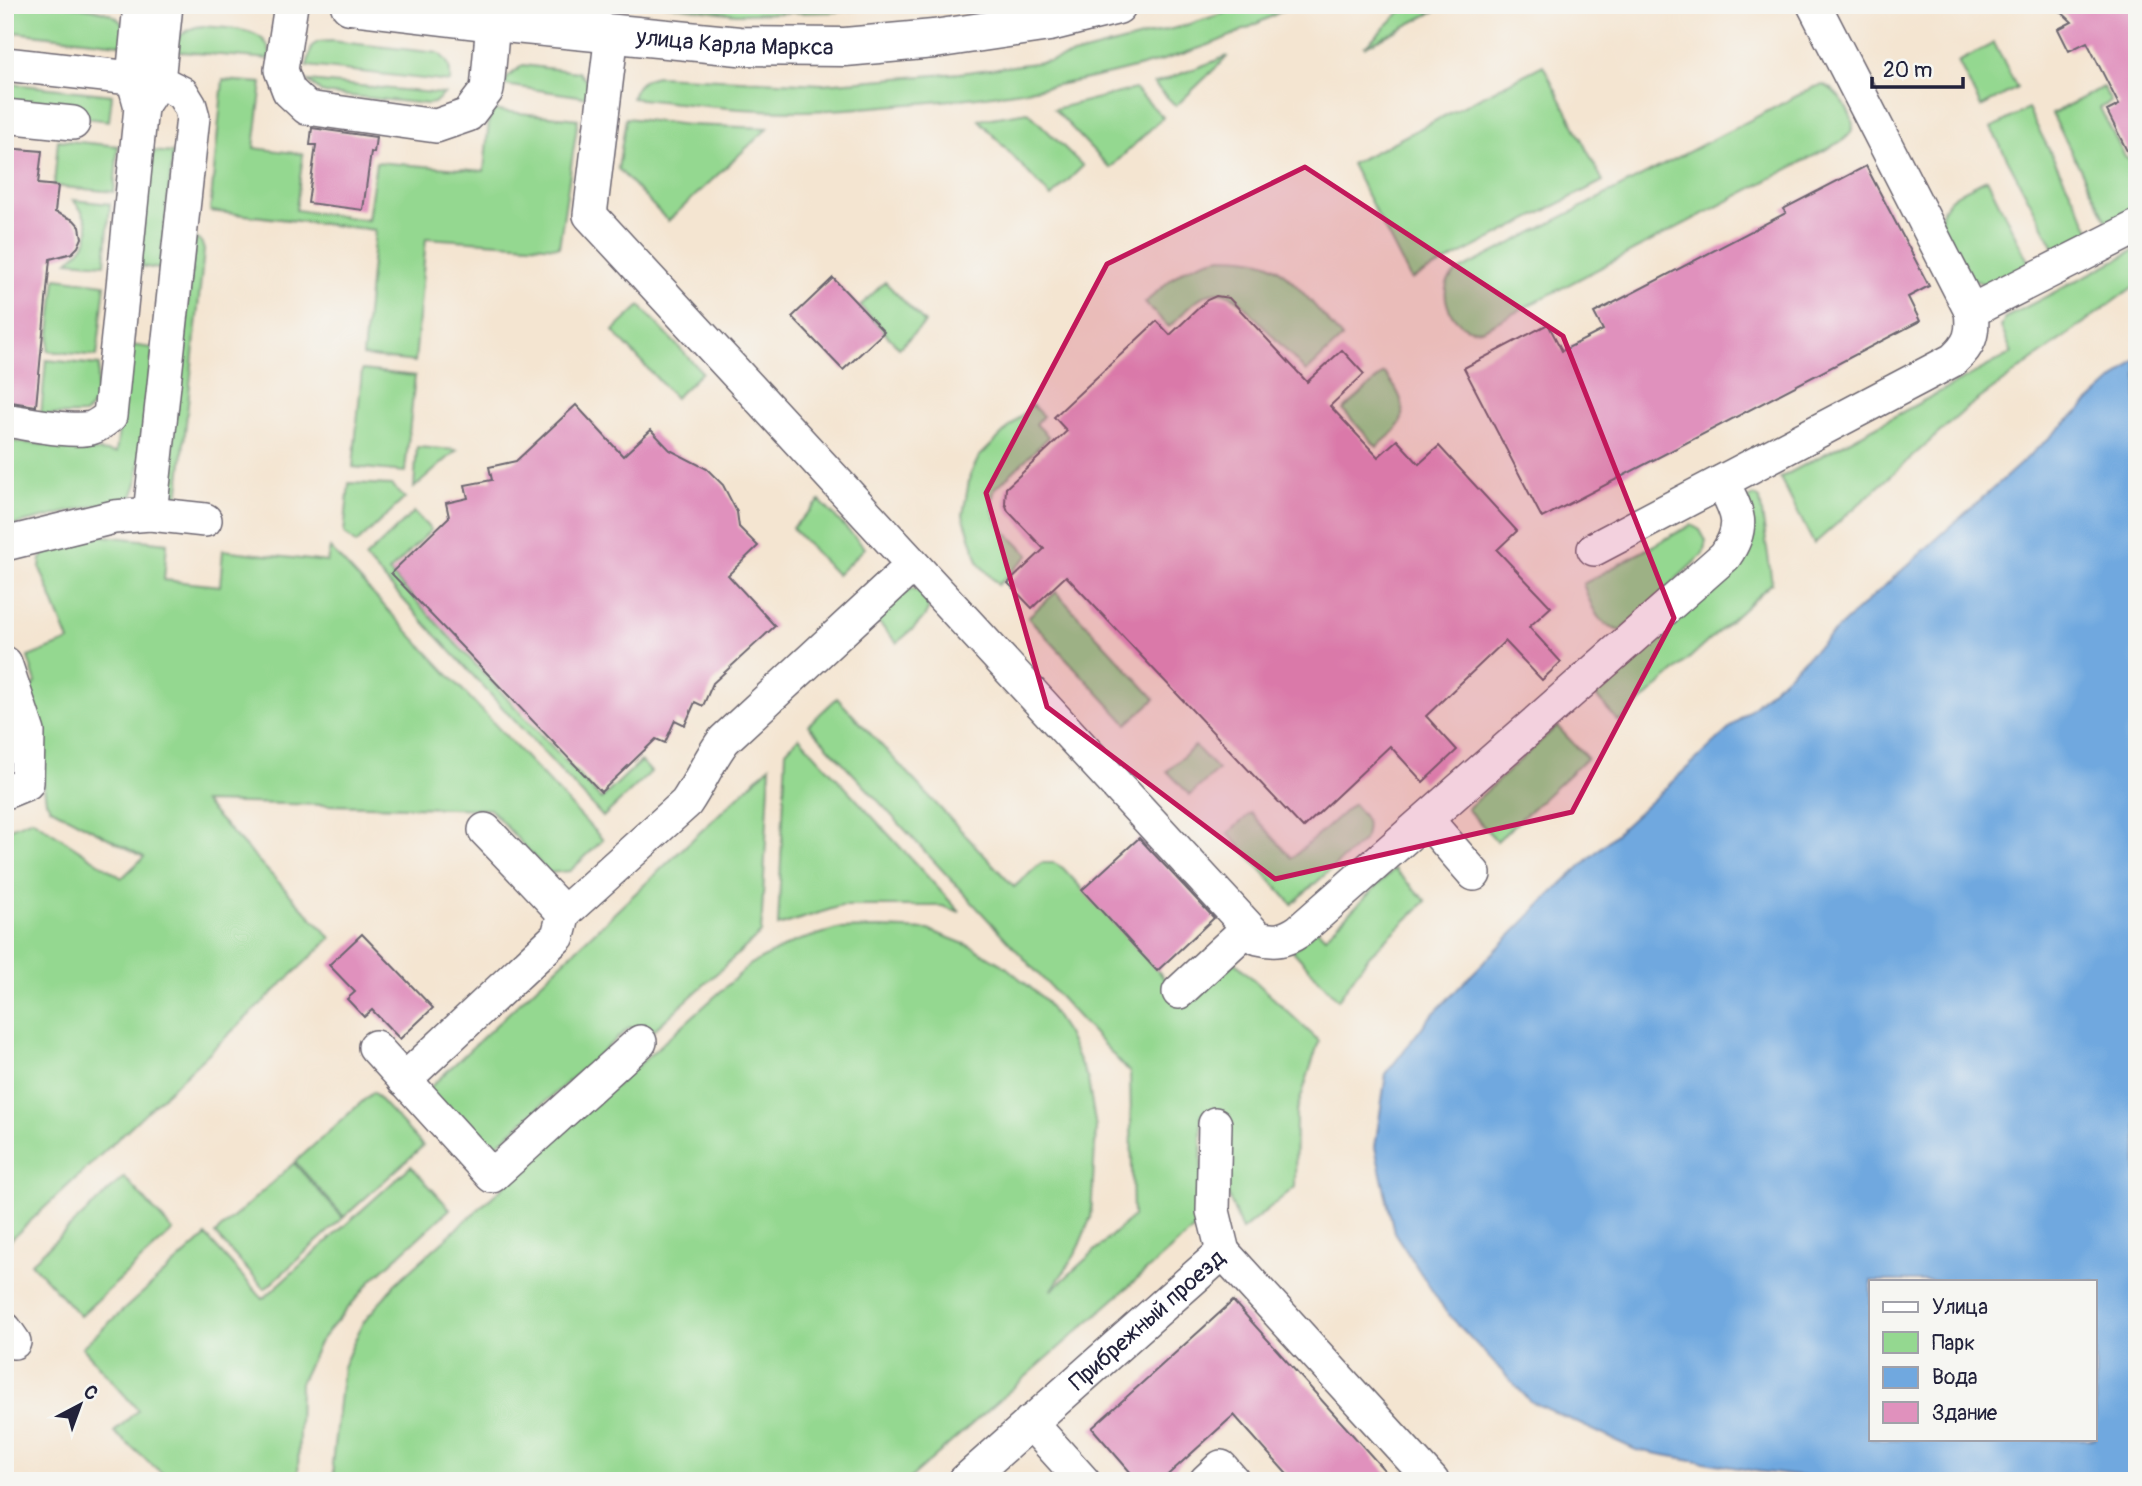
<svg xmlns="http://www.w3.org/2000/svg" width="2142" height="1486" viewBox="0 0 2142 1486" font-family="Pangolin,sans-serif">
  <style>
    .green { fill: #94d890; stroke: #5b7d66; stroke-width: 2 }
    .water { fill: #70a8df; stroke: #49658d; stroke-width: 2; fill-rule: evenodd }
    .building { fill: #e091bd }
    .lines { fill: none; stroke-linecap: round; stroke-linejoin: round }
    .minor-casing { stroke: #6c6670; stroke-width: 36 }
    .major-casing { stroke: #6c6670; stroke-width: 41 }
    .minor { stroke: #fff; stroke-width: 33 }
    .major { stroke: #fff; stroke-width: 38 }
    .marked { fill: #c2185b; fill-opacity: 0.2; stroke: #c2185b; stroke-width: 5; stroke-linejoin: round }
    .labels { text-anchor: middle; stroke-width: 7; stroke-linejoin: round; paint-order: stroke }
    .street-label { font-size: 23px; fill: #22223b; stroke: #f6f6f2 }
  </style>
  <rect width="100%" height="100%" fill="#f6f6f2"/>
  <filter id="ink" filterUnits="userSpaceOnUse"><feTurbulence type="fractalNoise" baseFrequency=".0143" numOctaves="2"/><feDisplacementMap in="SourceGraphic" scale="14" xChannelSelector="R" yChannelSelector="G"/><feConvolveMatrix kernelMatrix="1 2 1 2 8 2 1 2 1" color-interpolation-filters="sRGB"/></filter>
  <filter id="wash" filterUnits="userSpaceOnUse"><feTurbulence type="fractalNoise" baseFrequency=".00686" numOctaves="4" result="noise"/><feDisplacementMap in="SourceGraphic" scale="28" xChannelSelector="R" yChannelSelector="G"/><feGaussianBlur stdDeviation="1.57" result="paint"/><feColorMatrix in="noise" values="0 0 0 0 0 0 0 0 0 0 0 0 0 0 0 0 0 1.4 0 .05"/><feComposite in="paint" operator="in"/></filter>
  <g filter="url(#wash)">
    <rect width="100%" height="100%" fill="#f4e5d1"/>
    <path class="green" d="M 5,5 C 31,5 101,2 119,20 C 126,27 127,36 128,45 L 5,31 Z
      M 664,5 L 892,5 L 836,12 L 736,14 Z
      M 1250,5 L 1293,5 C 1265,20 1236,35 1206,46 C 1111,80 1009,96 909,104 C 872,107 834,111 797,111 C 742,111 687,104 632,98 C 636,84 643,79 657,76 L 822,84 L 960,73 L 1050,61 L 1183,26 Z
      M 1408,5 L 1447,5 L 1364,47 Z
      M 202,26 C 223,28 273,26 270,59 L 171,51 C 176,37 186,28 202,26 Z
      M 331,41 L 438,53 C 449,61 451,68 450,82 L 307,66 L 312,46 L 318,42 Z
      M 1994,43 L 2017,88 L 1981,107 L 1958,62 Z
      M 1228,56 L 1176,106 L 1154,84 Z
      M 523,65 L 578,72 L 592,87 L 592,98 L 504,85 L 508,77 Z
      M 1543,65 L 1603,181 L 1411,280 L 1351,164 Z
      M 223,80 L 262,83 L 254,148 L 303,154 L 296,210 L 368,220 L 376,162 L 484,171 L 490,110 L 578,119 L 559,247 L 426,238 L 415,362 L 363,356 L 375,230 L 210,211 Z
      M 308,81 L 444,94 L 434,103 L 427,104 L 330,94 L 321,92 Z
      M 5,83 L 112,95 L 109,121 L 5,108 Z
      M 1824,85 C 1837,90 1853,113 1853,127 C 1852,133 1847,137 1842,141 L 1484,329 C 1460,335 1440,306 1447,284 C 1449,278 1453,275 1458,271 L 1814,87 Z
      M 2103,87 L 2111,102 L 2100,108 L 2125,157 L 2137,166 L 2137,210 L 2109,225 L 2052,114 Z
      M 1135,89 L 1163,117 L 1110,168 L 1054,109 Z
      M 2028,109 L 2092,233 L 2056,251 L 1991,128 Z
      M 1028,112 L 1083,166 L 1051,197 L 979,120 Z
      M 626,118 L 688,125 L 768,128 L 668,221 L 618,169 Z
      M 58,140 L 118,146 L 114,192 L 54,186 Z
      M 151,151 L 173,153 L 160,269 L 139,266 Z
      M 1987,179 L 2031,267 L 1986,285 L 1972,279 L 1941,223 C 1940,196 1966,190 1987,179 Z
      M 73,200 L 110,204 L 105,264 L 68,261 C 93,242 95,224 73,200 Z
      M 195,239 L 201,241 L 204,250 L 178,500 L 176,505 L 166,508 Z
      M 2137,249 L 2137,284 L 1967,408 L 1814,544 L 1780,478 L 2012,353 L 2001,327 L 2005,318 Z
      M 1221,257 C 1237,257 1255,258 1270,264 C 1290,274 1326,319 1342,338 L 1306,372 L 1241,302 C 1208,277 1193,305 1169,327 L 1145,303 C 1173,277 1183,265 1221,257 Z
      M 56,278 L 105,284 L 97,356 L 48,351 Z
      M 885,282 L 925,323 L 899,348 L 860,306 Z
      M 640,306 L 702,372 L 675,398 L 613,331 Z
      M 130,345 L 153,348 L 137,483 L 132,497 L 5,527 L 5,460 L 9,458 L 11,441 L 116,453 Z
      M 46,360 L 99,365 L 95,402 L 85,414 L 41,415 Z
      M 362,370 L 415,376 L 405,472 L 353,467 Z
      M 1384,373 C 1397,388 1411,408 1397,428 C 1392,435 1383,441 1377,447 L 1343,410 Z
      M 1032,405 L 1043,416 L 1036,424 L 1049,437 L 995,489 C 984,519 1010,535 1029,555 L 998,585 L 979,564 L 963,515 L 970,475 L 979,457 Z
      M 417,447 L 457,450 L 414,488 Z
      M 349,483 L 391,485 L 405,498 L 356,544 L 344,533 Z
      M 1754,495 L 1760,499 L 1772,583 L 1619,722 L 1593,693 L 1750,550 L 1747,500 Z
      M 820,501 L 865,548 L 837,575 L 792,528 Z
      M 414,512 L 431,530 L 389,572 L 601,799 L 641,761 L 651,772 L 603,817 L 365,558 Z
      M 1691,525 L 1700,530 L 1706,541 L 1703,554 L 1621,631 C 1596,626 1592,606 1583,584 Z
      M 96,535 L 167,543 L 164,580 L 220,586 L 223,550 L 327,562 L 330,548 L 603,840 L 570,871 L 549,873 L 490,809 L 203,802 L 331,938 L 5,1245 L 5,830 L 32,819 L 122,878 L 144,857 L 51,808 L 46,801 L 30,688 L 36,683 L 28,657 L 69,641 L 40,568 L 41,559 L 47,551 Z
      M 912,588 C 950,604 914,627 897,643 L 871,614 Z
      M 1056,592 L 1155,699 L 1127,724 L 1028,617 Z
      M 837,698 L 1014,887 L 1041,863 L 1054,863 L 1063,868 L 1189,1005 L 1235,962 L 1319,1041 L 1296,1113 L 1295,1187 L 1242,1230 L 1223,1182 L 1229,1116 L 1201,1114 L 1202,1222 L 907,1481 L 335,1481 L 332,1464 L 343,1367 L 362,1324 L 395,1284 L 751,964 L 794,942 L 837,929 L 879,928 L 929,930 L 972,947 L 1006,967 L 1045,1000 L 1067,1034 L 1088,1080 L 1096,1128 L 1091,1217 L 1075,1255 L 1051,1291 L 1133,1216 L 1130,1073 L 808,725 Z
      M 1557,726 L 1587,758 L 1497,841 L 1467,809 Z
      M 799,737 L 960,912 L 942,906 L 841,906 L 778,926 L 786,751 Z
      M 1195,746 L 1218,770 L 1190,795 L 1167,771 Z
      M 770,766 L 761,933 L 643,1040 L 630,1027 L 483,1157 L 424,1093 Z
      M 1353,804 C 1366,818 1370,821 1364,840 L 1292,904 L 1228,833 L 1251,813 L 1292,858 Z
      M 1394,869 L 1426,901 L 1367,958 L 1338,1000 L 1293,951 L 1317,929 L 1325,937 Z
      M 373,1092 L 423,1146 L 344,1217 L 295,1162 Z
      M 294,1163 L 343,1218 L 265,1289 L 215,1234 Z
      M 411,1166 L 450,1209 L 372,1280 L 320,1341 L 300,1383 L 298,1481 L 171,1481 L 114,1432 L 138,1410 L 82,1347 L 206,1236 L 263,1299 Z
      M 124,1177 L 173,1231 L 80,1316 L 31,1263 Z"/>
    <path class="water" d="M 2137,359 L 2137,1481 L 1838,1481 L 1755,1471 L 1636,1450 L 1530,1401 L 1446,1312 L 1394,1232 L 1375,1147 L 1386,1074 L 1430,1017 L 1553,892 L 1861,607 ZM 1871,1281 L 2095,1281 L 2095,1439 L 1871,1439 Z"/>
    <g id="blocks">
      <path class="building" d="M 2054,5 L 2137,5 L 2137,171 L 2107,111 L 2119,105 L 2087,42 L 2069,51 L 2058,29 L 2072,22 Z
        M 312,128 L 376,137 L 374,153 L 371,152 L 363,210 L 308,203 L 316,145 L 310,145 Z
        M 17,149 L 42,151 L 38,184 L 58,186 L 55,212 L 74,220 L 80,227 L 82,238 L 78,247 L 72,253 L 50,259 L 36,406 L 5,401 L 5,152 Z
        M 1866,166 L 1929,286 L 1908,297 L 1920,321 L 1542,518 L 1464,368 L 1548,324 L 1562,351 L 1603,330 L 1594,313 L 1786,213 L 1783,209 Z
        M 833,278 L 884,332 L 843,370 L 792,317 Z
        M 1216,296 L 1229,298 L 1307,382 L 1342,350 L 1364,374 L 1330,406 L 1378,457 L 1397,440 L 1419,464 L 1439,446 L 1517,531 L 1497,550 L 1551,607 L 1529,627 L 1561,662 L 1542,680 L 1505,641 L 1426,716 L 1457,750 L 1423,782 L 1390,746 L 1303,828 L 1066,576 L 1032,608 L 1008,583 L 1044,549 L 1008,511 L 1005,503 L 1006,488 L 1067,431 L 1054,417 L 1157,321 L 1170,335 L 1207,300 Z
        M 576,405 L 623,456 L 651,430 L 670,450 L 707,469 L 723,485 L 737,512 L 739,527 L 758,546 L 728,575 L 775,626 L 713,683 L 703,706 L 695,702 L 685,725 L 675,720 L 665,743 L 656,739 L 601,792 L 391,573 L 449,517 L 446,503 L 468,498 L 465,485 L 492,480 L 489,467 L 516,461 Z
        M 1139,838 L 1214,918 L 1157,971 L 1082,890 Z
        M 362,934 L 433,1008 L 400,1039 L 372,1010 L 364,1017 L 347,999 L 355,992 L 329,965 Z
        M 1233,1301 L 1394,1481 L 1293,1481 L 1234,1415 L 1161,1481 L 1138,1481 L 1092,1428 Z"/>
    </g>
  </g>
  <g filter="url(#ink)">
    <use href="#blocks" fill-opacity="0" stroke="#6c6670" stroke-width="2"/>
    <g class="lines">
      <defs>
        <g id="minor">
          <path d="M 140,5 L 133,78 L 141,107 L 158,81 L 166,5"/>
          <path d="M 291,5 L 281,70 L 289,91 L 307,108 L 436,126 L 468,115 L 487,90 L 493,22"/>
          <path d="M 612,33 L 590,215 L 1258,938 C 1275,942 1284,941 1299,931 L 1725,556 C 1746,526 1738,512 1722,482"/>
          <path d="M 5,64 L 158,81 L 182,93 L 190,106 L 193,117 L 150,514"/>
          <path d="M 5,116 L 73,123"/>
          <path d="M 1971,311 L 2137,227"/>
          <path d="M 5,420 C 27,423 70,433 91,428 C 98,426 104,421 110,416 L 141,107"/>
          <path d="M 5,544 L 114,517 L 150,514 L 205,520"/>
          <path d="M 1594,549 L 1953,360 C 1970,345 1974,334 1971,311 L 1814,5"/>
          <path d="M 5,663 L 28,732 L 27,783 L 5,792"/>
          <path d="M 1427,820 L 1474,874"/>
          <path d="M 485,830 L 564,913"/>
          <path d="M 1179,992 L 1248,928"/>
          <path d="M 375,1047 L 492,1176 L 640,1042"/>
          <path d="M 404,1080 L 558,936 L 564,913 L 686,803 C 700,783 709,759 724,740 L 913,565"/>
          <path d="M 1215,1124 L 1213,1211 L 1223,1252"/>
          <path d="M 5,1329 L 14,1342"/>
          <path d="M 1030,1422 L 1083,1481"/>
          <path id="s1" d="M 965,1481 L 1223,1252 L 1432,1481"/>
          <path d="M 1206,1481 L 1221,1467 L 1233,1481"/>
        </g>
        <g id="major">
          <path id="s2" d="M 350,5 L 493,22 L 739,46 L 845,47 L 934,39 L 1049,22 L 1117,5"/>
        </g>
      </defs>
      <use href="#minor" class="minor-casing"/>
      <use href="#major" class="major-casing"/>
      <use href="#minor" class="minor"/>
      <use href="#major" class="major"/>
    </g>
  </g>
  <path class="marked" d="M 1305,167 L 1563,336 L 1674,618 L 1572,812 L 1275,879 L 1047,707 L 986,493 L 1107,264 Z"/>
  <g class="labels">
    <g class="street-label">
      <text dy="8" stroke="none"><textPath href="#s2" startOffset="387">улица Карла Маркса</textPath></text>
      <text dy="8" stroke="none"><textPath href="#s1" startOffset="243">Прибрежный проезд</textPath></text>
    </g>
  </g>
  <rect width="2142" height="1486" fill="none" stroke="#f6f6f2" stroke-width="28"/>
  <rect x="1869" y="1280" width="228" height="161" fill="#f6f6f2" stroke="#a1a1a9" stroke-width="2"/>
  <rect x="1883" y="1302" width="35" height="10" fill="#ffffff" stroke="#a1a1a9" stroke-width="2"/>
  <text x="1932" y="1314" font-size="21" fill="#22223b">Улица</text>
  <rect x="1883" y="1332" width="35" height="21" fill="#94d890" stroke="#a1a1a9" stroke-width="2"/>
  <text x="1932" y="1350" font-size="21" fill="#22223b">Парк</text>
  <rect x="1883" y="1367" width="35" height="21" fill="#70a8df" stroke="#a1a1a9" stroke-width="2"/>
  <text x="1932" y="1384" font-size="21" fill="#22223b">Вода</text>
  <rect x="1883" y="1402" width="35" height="21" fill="#e091bd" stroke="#a1a1a9" stroke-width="2"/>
  <text x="1932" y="1420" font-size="21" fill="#22223b">Здание</text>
  <g transform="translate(80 1405) rotate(41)" stroke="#f6f6f2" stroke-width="5" paint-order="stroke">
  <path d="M0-5L12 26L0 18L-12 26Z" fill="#22223b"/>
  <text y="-10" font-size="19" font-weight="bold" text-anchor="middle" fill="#22223b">С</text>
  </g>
  <path d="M1872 77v10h91v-10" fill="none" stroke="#22223b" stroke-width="3.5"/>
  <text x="1883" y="77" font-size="21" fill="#22223b" stroke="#f6f6f2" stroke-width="5" paint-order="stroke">20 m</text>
</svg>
